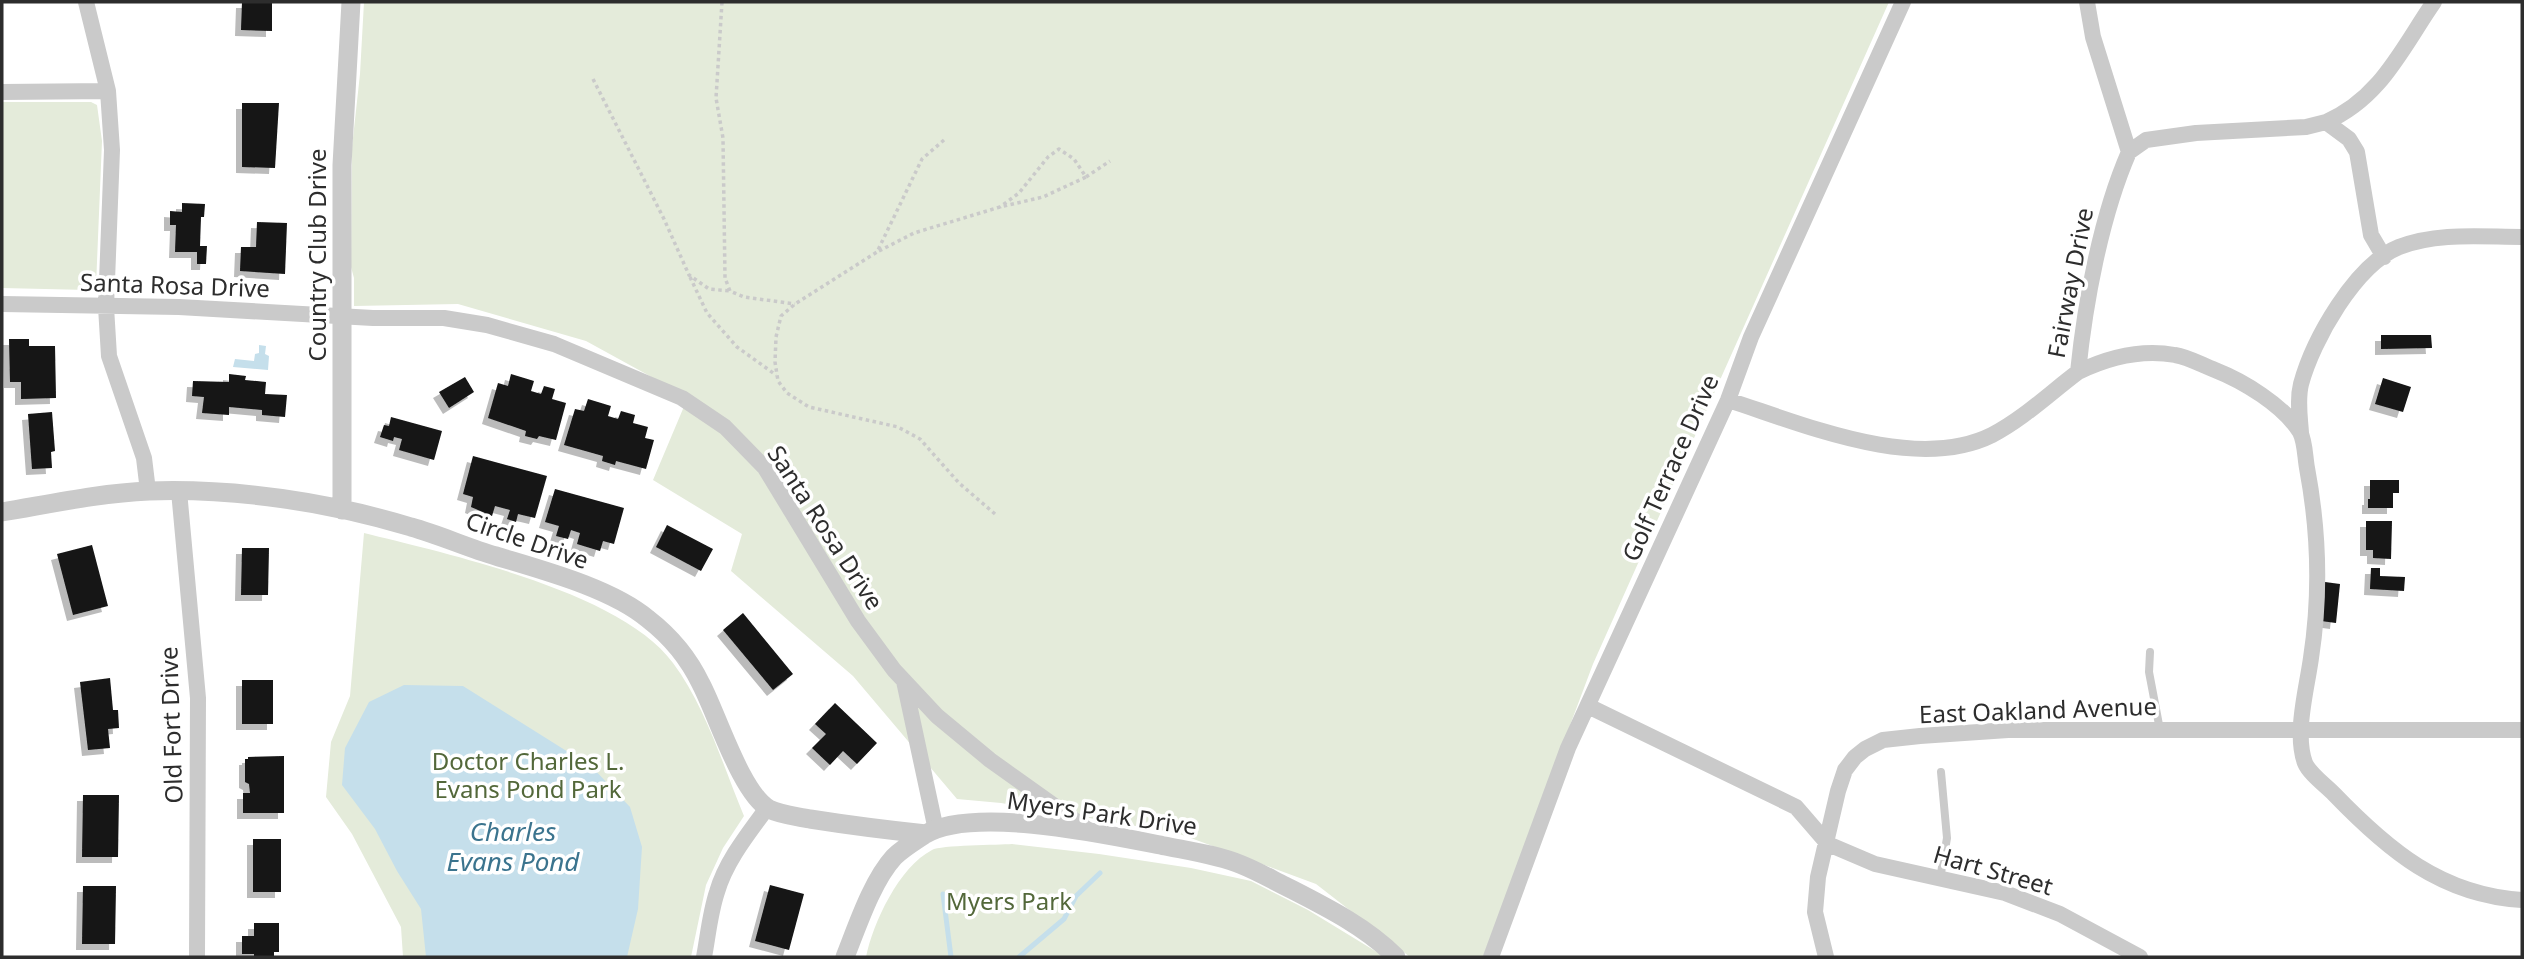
<svg xmlns="http://www.w3.org/2000/svg" width="2524" height="959" viewBox="0 0 2524 959" font-family="'Noto Sans',sans-serif">
  <style>
    .green { fill: #e4ebda }
    .water { fill: #c5dfeb }
    .lines { fill: none; stroke-linecap: round; stroke-linejoin: round }
    .stream { stroke: #c5dfeb; stroke-width: 5 }
    .building { fill: #141414; filter: url(#shadow) }
    .path { stroke: #cacaca; stroke-width: 3.5; stroke-dasharray: 3.5 3.5; stroke-linecap: butt }
    .service { stroke: #cacaca; stroke-width: 8 }
    .minor { stroke: #cacaca; stroke-width: 16 }
    .tertiary { stroke: #cacaca; stroke-width: 19 }
    .labels { text-anchor: middle; stroke-width: 7; stroke-linejoin: round; paint-order: stroke }
    .street-label { font-size: 24px; fill: #2d2d2d; stroke: #fff }
    .park-label { font-size: 24px; fill: #53683a; stroke: #fff }
    .water-label { font-size: 26px; font-style: italic; fill: #3b748e; stroke: #fff }
  </style>
  <defs>
    <filter id="shadow"><feDropShadow dx="-6" dy="6" stdDeviation="0" flood-color="#0004"/></filter>
  </defs>
  <rect width="100%" height="100%" fill="#fff"/>
  <path class="green" d="M 364,2 L 1889,2 L 1593,664 L 1483,957 L 1410,957 L 1316,884 L 1177,833 L 1001,803 L 957,799 L 853,676 L 731,571 L 742,534 L 653,480 L 688,397 L 586,341 L 458,304 L 354,306 L 354,278 L 351,267 L 352,147 L 360,74 Z
    M 2,102 L 91,102 L 97,105 L 102,141 L 96,286 L 88,290 L 2,288 Z
    M 364,533 C 448,554 622,592 673,663 C 706,707 723,766 744,816 L 723,848 L 706,885 L 691,957 L 403,957 L 401,927 L 352,834 L 326,797 L 331,742 L 350,696 Z
    M 1012,844 L 1099,854 L 1191,868 L 1251,881 L 1308,910 L 1385,957 L 866,957 C 873,923 899,867 932,850 C 940,845 999,845 1012,844 Z"/>
  <path class="water" d="M 259,345 L 266,346 L 265,354 L 269,356 L 268,370 L 233,367 L 235,359 L 254,361 L 255,354 L 259,353 Z
    M 404,685 L 463,686 L 592,767 L 630,807 L 642,847 L 638,909 L 627,957 L 426,957 L 421,909 L 397,871 L 375,829 L 342,785 L 345,748 L 369,702 Z"/>
  <g class="lines">
    <path class="stream" d="M 943,894 L 951,957
      M 1019,957 L 1064,919 L 1076,896 L 1100,873"/>
  </g>
  <path class="building" d="M 242,2 L 272,2 L 272,31 L 241,30 Z
    M 242,103 L 279,103 L 275,168 L 242,167 Z
    M 182,203 L 205,204 L 204,217 L 201,217 L 200,246 L 207,246 L 206,264 L 197,264 L 197,252 L 175,252 L 176,225 L 170,225 L 170,211 L 182,212 Z
    M 257,222 L 287,223 L 285,274 L 240,271 L 241,247 L 256,247 Z
    M 2381,335 L 2431,335 L 2432,348 L 2381,349 Z
    M 9,339 L 29,339 L 29,346 L 55,346 L 56,398 L 21,399 L 21,382 L 10,382 Z
    M 229,374 L 246,376 L 245,380 L 266,382 L 265,394 L 287,395 L 285,417 L 262,415 L 262,410 L 229,407 L 229,415 L 202,413 L 204,397 L 192,396 L 193,381 L 229,382 Z
    M 511,374 L 534,381 L 531,391 L 541,394 L 544,386 L 555,389 L 552,399 L 566,403 L 556,440 L 539,436 L 537,439 L 525,436 L 526,431 L 488,418 L 498,383 L 508,386 Z
    M 465,377 L 474,392 L 449,408 L 439,392 Z
    M 2383,378 L 2411,387 L 2403,412 L 2375,404 Z
    M 588,399 L 611,406 L 608,416 L 618,419 L 621,411 L 635,415 L 633,423 L 648,427 L 645,438 L 654,440 L 646,469 L 616,461 L 615,465 L 602,461 L 603,456 L 564,445 L 575,409 L 584,411 Z
    M 52,412 L 55,451 L 51,452 L 52,468 L 32,469 L 28,414 Z
    M 391,417 L 442,431 L 434,460 L 399,450 L 402,439 L 394,437 L 393,441 L 380,437 L 384,425 L 389,426 Z
    M 473,456 L 547,476 L 535,518 L 518,514 L 516,522 L 507,519 L 510,510 L 495,506 L 492,516 L 471,507 L 473,497 L 463,494 Z
    M 2370,480 L 2399,480 L 2399,493 L 2393,493 L 2393,508 L 2368,508 L 2368,499 L 2370,499 Z
    M 555,489 L 624,508 L 614,544 L 603,541 L 600,551 L 577,544 L 580,533 L 571,530 L 568,539 L 556,536 L 559,526 L 545,522 Z
    M 2366,521 L 2392,521 L 2391,559 L 2373,558 L 2373,550 L 2366,550 Z
    M 667,525 L 713,549 L 701,571 L 656,547 Z
    M 92,545 L 108,606 L 73,615 L 57,554 Z
    M 242,548 L 269,548 L 268,595 L 241,595 Z
    M 2371,568 L 2380,568 L 2380,576 L 2405,577 L 2404,591 L 2370,589 Z
    M 2325,582 L 2340,584 L 2336,623 L 2321,621 Z
    M 743,613 L 793,674 L 773,690 L 723,630 Z
    M 110,678 L 113,710 L 118,710 L 119,728 L 108,729 L 110,748 L 88,750 L 80,682 Z
    M 242,680 L 273,680 L 273,724 L 242,724 Z
    M 835,703 L 877,743 L 857,764 L 843,751 L 830,765 L 812,748 L 826,734 L 815,724 Z
    M 284,756 L 284,813 L 243,813 L 243,793 L 250,793 L 249,784 L 245,782 L 245,759 L 248,759 L 248,757 Z
    M 83,795 L 119,795 L 118,857 L 82,857 Z
    M 253,839 L 281,839 L 281,892 L 253,892 Z
    M 770,885 L 804,894 L 789,950 L 755,941 Z
    M 83,886 L 116,886 L 115,944 L 82,944 Z
    M 254,923 L 279,923 L 279,952 L 274,952 L 274,957 L 254,957 L 254,954 L 242,954 L 242,936 L 254,936 Z"/>
  <g class="lines">
    <path class="path" d="M 722,2 L 716,98 L 723,138 L 725,278 L 730,291 L 744,297 L 795,304
      M 593,79 L 664,219 L 689,275 L 709,289 L 730,291
      M 944,140 L 922,159 L 877,252 L 795,304 L 781,316 L 776,337 L 775,362 L 778,381 L 787,393 L 809,407 L 898,427 L 920,439 L 959,483 L 995,514
      M 1086,177 L 1110,161
      M 879,251 L 914,233 L 1000,207 L 1043,197 L 1086,177 L 1074,159 L 1059,149 L 1048,157 L 1019,193 L 1000,207
      M 690,277 L 707,313 L 737,347 L 776,375"/>
    <path class="service" d="M 2150,652 L 2149,672 L 2160,730
      M 1940,879 L 1947,838 L 1941,772"/>
    <path class="minor" d="M 86,2 L 108,91 L 112,150 L 106,307 L 109,356 L 144,458 L 148,491
      M 2,92 L 108,91
      M 2326,122 C 2381,98 2402,48 2434,2
      M 2129,152 L 2146,140 L 2196,133 L 2306,127 L 2326,122 L 2349,139 L 2357,152 L 2371,235 L 2384,257
      M 2,304 L 179,307 L 373,318 L 444,318 L 487,325 L 554,344 L 682,398 L 725,427 L 765,468 L 858,621 L 894,670 L 937,716 L 990,760 L 1091,832
      M 2078,372 C 2107,358 2142,349 2175,355 C 2188,357 2202,365 2215,370 C 2243,381 2283,405 2300,432 C 2305,441 2305,457 2307,468 C 2319,532 2321,593 2311,658 C 2307,688 2294,733 2305,763 C 2309,773 2325,785 2334,794 C 2388,850 2441,895 2522,900
      M 1728,400 C 1803,424 1916,473 1992,435 C 2023,419 2050,393 2078,372 C 2085,303 2101,216 2129,152 L 2093,37 L 2087,2
      M 2301,433 C 2300,417 2297,400 2301,384 C 2313,340 2355,265 2399,247 C 2438,232 2482,237 2522,237
      M 179,491 L 198,698 L 197,957
      M 904,681 L 936,830
      M 1588,706 L 1796,807 L 1828,844 L 1875,864 L 2005,893 L 2060,914 L 2140,957
      M 704,957 C 708,936 710,913 717,892 C 726,861 748,834 767,808
      M 1491,957 L 1568,748 L 1728,400 L 1751,337 L 1903,2
      M 1826,957 L 1815,912 L 1818,877 L 1838,791 L 1845,770 L 1855,757 L 1865,749 L 1883,740 L 1920,736 L 2008,730 L 2522,730"/>
    <path class="tertiary" d="M 342,510 L 342,165 L 351,2
      M 2,512 C 50,504 100,493 149,491 C 236,488 328,502 411,527 C 440,535 468,548 496,556 C 542,570 611,588 648,619 C 670,636 689,659 701,684 C 717,714 741,793 769,809 C 781,815 796,816 810,819 C 848,825 887,830 926,834
      M 845,957 C 857,927 872,881 894,857 C 902,849 915,841 924,835 C 972,805 1109,835 1165,846 C 1190,851 1218,855 1242,865 C 1257,871 1271,879 1285,886 C 1324,906 1365,926 1396,957"/>
  </g>
  <g class="labels">
    <g class="street-label">
      <text transform="translate(318 255) rotate(-90)" y="8">Country Club Drive</text>
      <text transform="translate(2071 283) rotate(-79)" y="8">Fairway Drive</text>
      <text transform="translate(175 286) rotate(2)" y="8">Santa Rosa Drive</text>
      <text transform="translate(1671 468) rotate(-66)" y="8">Golf Terrace Drive</text>
      <text transform="translate(825 528) rotate(57)" y="8">Santa Rosa Drive</text>
      <text transform="translate(527 541) rotate(19)" y="8">Circle Drive</text>
      <text transform="translate(2038 711) rotate(-2)" y="8">East Oakland Avenue</text>
      <text transform="translate(172 725) rotate(-92)" y="8">Old Fort Drive</text>
      <text transform="translate(1102 814) rotate(8)" y="8">Myers Park Drive</text>
      <text transform="translate(1993 871) rotate(16)" y="8">Hart Street</text>
    </g>
    <g class="park-label">
      <text x="528" y="770">Doctor Charles L.<tspan x="528" dy="28">Evans Pond Park</tspan></text>
      <text x="1009" y="910">Myers Park</text>
    </g>
    <g class="water-label">
      <text x="513" y="841">Charles<tspan x="513" dy="30">Evans Pond</tspan></text>
    </g>
  </g>
  <rect width="2524" height="959" fill="none" stroke="#2d2d2d" stroke-width="7"/>
</svg>
